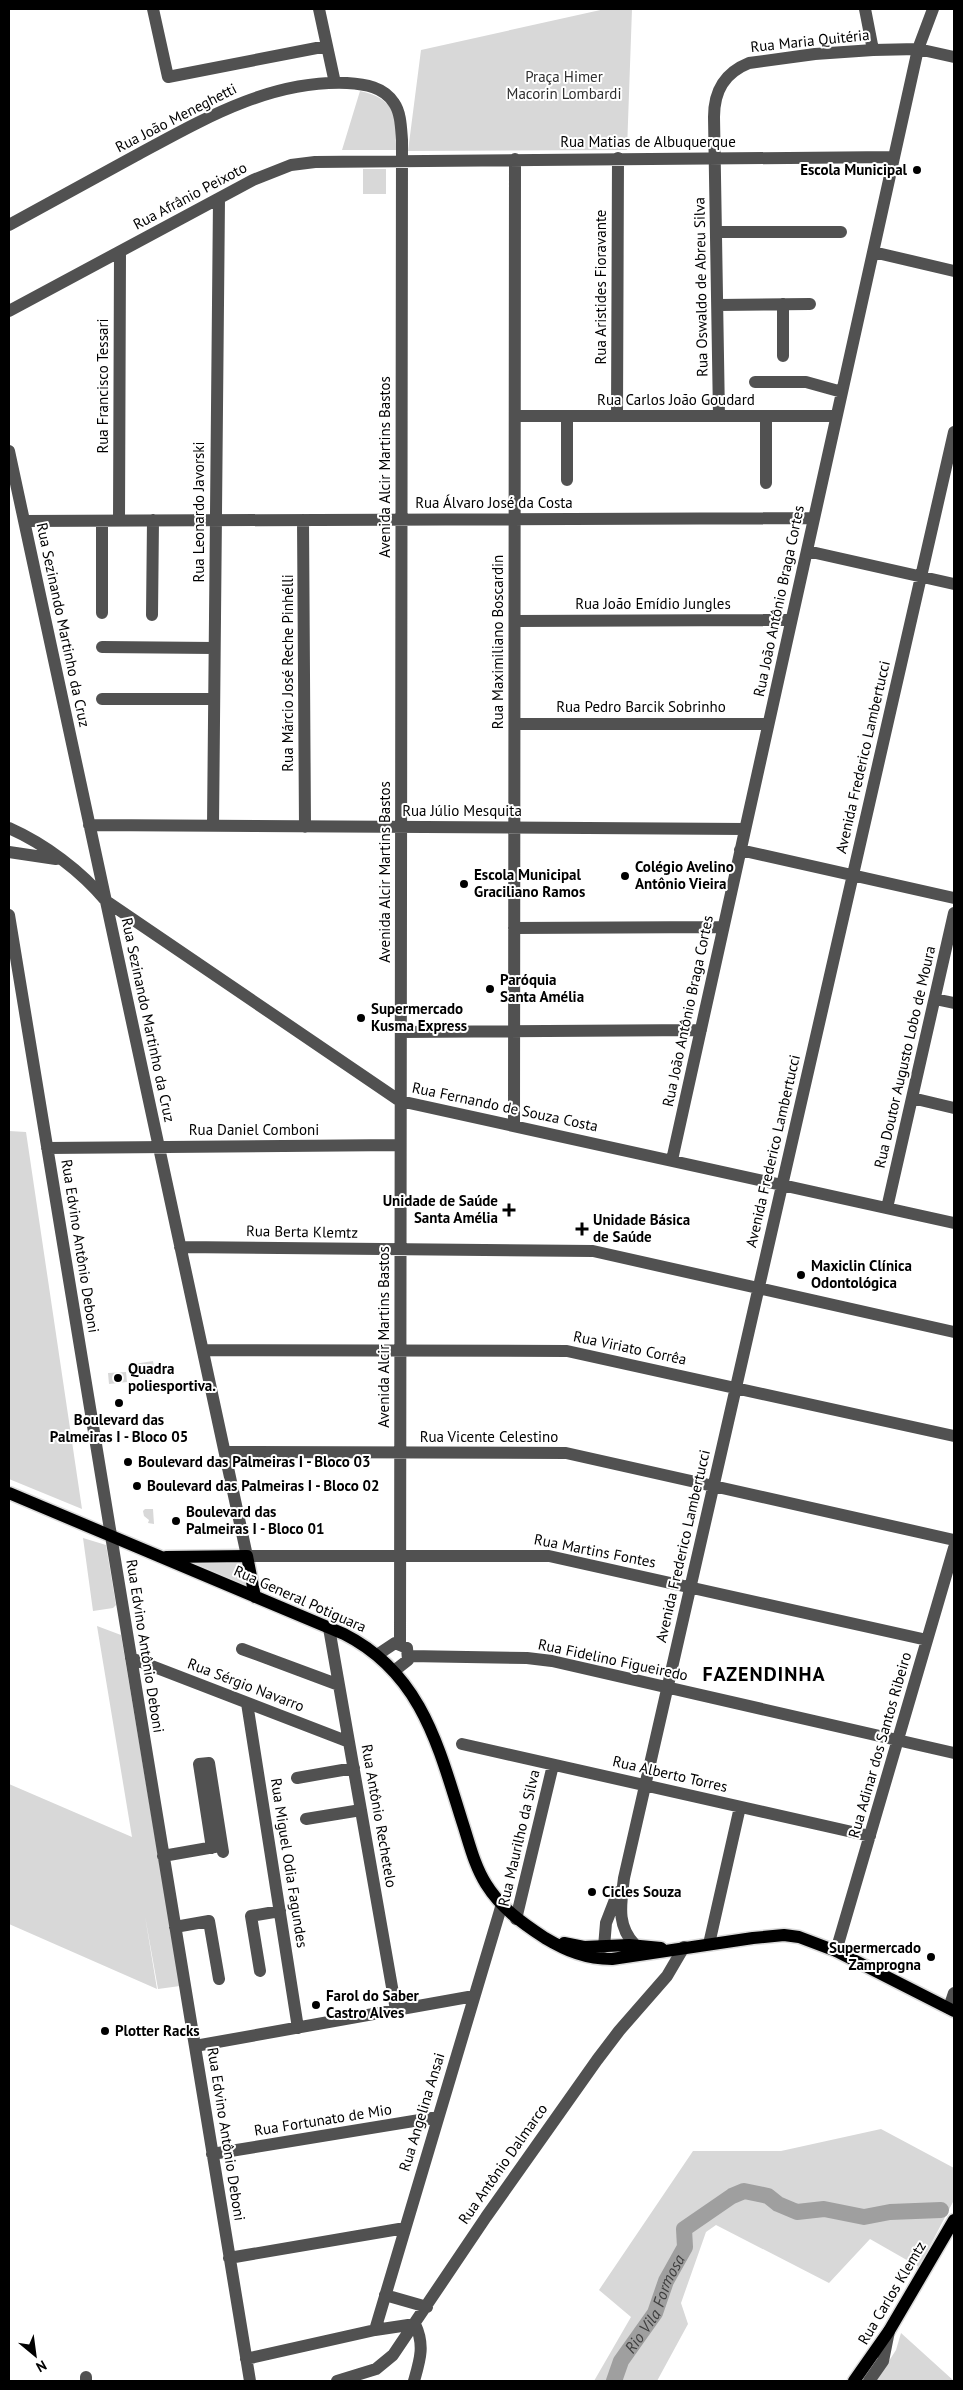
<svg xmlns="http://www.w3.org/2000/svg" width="963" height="2390" viewBox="0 0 963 2390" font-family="'PT Sans',sans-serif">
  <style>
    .green { fill: #d8d8d8 }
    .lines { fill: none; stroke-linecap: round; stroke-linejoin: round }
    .river { stroke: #9f9f9f; stroke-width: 16 }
    .major-casing { stroke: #dbdbdb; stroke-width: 15 }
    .minor { stroke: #515151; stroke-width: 12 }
    .major { stroke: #000; stroke-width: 12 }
    .poi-dot { fill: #000; stroke: #fff; stroke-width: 2 }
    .labels { text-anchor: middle; stroke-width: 4; stroke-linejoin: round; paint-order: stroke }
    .street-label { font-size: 15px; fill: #000; stroke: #fff }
    .park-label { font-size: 15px; fill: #2f2f2f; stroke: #fff }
    .poi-label { font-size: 15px; font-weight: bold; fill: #000; stroke: #fff; text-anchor: start }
    .water-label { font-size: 16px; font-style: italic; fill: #404040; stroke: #fff }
    .district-label { font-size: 20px; font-weight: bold; letter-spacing: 1px; fill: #000; stroke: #fff }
  </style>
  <rect width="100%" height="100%" fill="#fff"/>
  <path class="green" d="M 605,9 L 632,9 L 627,150 L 408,151 L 421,50 Z
    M 360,91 C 397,99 396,117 396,150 L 342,150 Z
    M 363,169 L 386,169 L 386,194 L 363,194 Z
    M 9,1131 L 26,1132 L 82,1509 L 9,1479 Z
    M 153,1361 L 154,1367 L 135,1370 L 134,1364 Z
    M 126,1372 L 127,1382 L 109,1384 L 108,1373 Z
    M 145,1509 L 153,1509 L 154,1524 L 148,1523 L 149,1520 L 144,1516 L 143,1511 Z
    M 83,1538 L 106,1545 L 116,1605 L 113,1608 L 93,1611 Z
    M 242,1562 L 246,1586 L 194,1563 Z
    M 97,1626 L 121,1635 L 180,1986 L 158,1989 L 145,1916 L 157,1989 L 9,1924 L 9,1784 L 132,1837 Z
    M 881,2129 L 954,2168 L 954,2200 L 919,2267 L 870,2239 L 829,2283 L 716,2225 L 706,2232 L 681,2303 L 688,2324 L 657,2381 L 594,2381 L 631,2317 L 599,2290 L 693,2151 L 781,2151 Z
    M 901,2333 L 954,2381 L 876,2381 L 896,2350 Z"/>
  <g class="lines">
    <path class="river" id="s1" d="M 614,2381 L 621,2361 L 655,2313 L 666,2281 L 685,2247 L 684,2229 L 732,2196 L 744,2191 L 768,2196 L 778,2204 L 797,2212 L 824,2209 L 864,2217 L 890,2212 L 941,2210"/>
    <defs>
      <path id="major" d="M 9,1493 L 344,1634 C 421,1673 438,1745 462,1821 C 469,1842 474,1865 486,1884 C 501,1908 522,1923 545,1938 C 567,1951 586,1959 612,1959 L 753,1938 L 784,1935 L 799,1937 L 836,1951 L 954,2011
        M 166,1557 L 247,1556 L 255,1597
        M 564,1943 L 584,1947 L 629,1945 L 661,1948
        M 854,2381 L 889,2331 L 954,2220"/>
    </defs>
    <use href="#major" class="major-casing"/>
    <path class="minor" d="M 153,9 L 168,77 L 327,46
      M 319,9 L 335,83
      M 865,9 L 873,50
      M 9,225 C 51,202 93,179 135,156 C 202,120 269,80 347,83 C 365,84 384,87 394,103 C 401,113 401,128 402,140 L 400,1643
      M 717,232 L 841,232
      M 873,252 L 954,271
      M 783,304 L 783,356
      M 718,305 L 810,304
      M 9,311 L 253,180 L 291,165 L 315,162 L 894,157
      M 755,382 L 806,382 L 842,392
      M 515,416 L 836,416
      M 617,416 L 618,158
      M 719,416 L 714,117 C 714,91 724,73 749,63 L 815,54 L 873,50 L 918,49 L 954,57
      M 766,416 L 766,483
      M 9,451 L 247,1556 L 549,1556 L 927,1640
      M 567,480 L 567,416
      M 303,520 L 305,827
      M 24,521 L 814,518
      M 119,521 L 120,252
      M 807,551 L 954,584
      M 102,613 L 102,521
      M 152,615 L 153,520
      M 515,621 L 791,620
      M 102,647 L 214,648
      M 102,699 L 214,699
      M 515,724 L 768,724
      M 89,825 L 745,829
      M 213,826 L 219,199
      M 9,828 C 45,844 81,871 106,901 L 400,1101 L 954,1223
      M 740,850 L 954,898
      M 9,852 L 56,859
      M 9,915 L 250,2381
      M 514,928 L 723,927
      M 935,999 L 954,1003
      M 401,1032 L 701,1030
      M 912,1098 L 954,1108
      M 514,1125 L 515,159
      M 47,1148 L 400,1145
      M 672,1160 L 918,49 L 933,9
      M 887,1208 L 954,913
      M 180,1247 L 593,1251 L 954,1332
      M 203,1350 L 567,1351 L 954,1436
      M 225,1452 L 566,1453 L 954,1540
      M 329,1628 L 396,2010
      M 242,1649 L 339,1685
      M 377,1655 L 395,1643 L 407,1648 L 408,1660 L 394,1671
      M 409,1656 L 527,1658 L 552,1661 L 954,1753
      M 131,1658 L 349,1742
      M 247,1703 L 298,2028
      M 462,1744 L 870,1836
      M 297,1778 L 354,1768
      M 306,1819 L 361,1810
      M 212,1848 L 199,1764 L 209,1763 L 223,1852
      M 163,1856 L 220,1846
      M 516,1919 L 553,1765
      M 175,1927 L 209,1921 L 219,1979
      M 709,1944 L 740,1807
      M 635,1945 C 616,1925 621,1904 624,1878 L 954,432
      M 604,1947 L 606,1923 L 618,1892
      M 836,1951 L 954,1548
      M 260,1971 L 251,1916 L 280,1911
      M 949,2008 L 954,1993
      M 195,2046 L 474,1996
      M 212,2154 L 438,2117
      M 229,2258 L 405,2228
      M 385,2295 L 427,2307
      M 375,2330 L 502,1904
      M 246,2359 L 375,2330 L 415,2324
      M 86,2377 L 86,2381
      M 337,2381 L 376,2369 L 393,2355 L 486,2217 L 597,2060 L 619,2031 L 667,1976 L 684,1947
      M 414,2381 C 420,2360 425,2345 415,2324
      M 869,2381 L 883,2361 L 889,2331"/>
    <use href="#major" class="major"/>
  </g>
  <g class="poi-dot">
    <circle cx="917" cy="170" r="5"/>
    <circle cx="625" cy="876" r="5"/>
    <circle cx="464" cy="884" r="5"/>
    <circle cx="490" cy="989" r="5"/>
    <circle cx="361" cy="1018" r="5"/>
    <path d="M506.5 1202.5h5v5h5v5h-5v5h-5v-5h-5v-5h5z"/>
    <path d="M579.5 1221.5h5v5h5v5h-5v5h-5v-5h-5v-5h5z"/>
    <circle cx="801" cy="1275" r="5"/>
    <circle cx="118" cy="1378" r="5"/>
    <circle cx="119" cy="1403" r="5"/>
    <circle cx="128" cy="1462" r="5"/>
    <circle cx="137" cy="1486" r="5"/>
    <circle cx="176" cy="1521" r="5"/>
    <circle cx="592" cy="1892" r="5"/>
    <circle cx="931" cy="1957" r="5"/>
    <circle cx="316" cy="2005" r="5"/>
    <circle cx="105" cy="2031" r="5"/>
  </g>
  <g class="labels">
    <g class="street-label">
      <text transform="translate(810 41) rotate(-6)" y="5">Rua Maria Quitéria</text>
      <text transform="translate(176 118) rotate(-27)" y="5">Rua João Meneghetti</text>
      <text x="648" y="147">Rua Matias de Albuquerque</text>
      <text transform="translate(190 196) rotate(-28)" y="5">Rua Afrânio Peixoto</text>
      <text transform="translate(601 287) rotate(-90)" y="5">Rua Aristides Fioravante</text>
      <text transform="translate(701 287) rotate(-91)" y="5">Rua Oswaldo de Abreu Silva</text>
      <text transform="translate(103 386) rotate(-90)" y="5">Rua Francisco Tessari</text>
      <text x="676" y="405">Rua Carlos João Goudard</text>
      <text transform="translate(385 467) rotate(-90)" y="5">Avenida Alcir Martins Bastos</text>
      <text x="494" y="508">Rua Álvaro José da Costa</text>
      <text transform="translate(199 512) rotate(-90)" y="5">Rua Leonardo Javorski</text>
      <text transform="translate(779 601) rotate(-78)" y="5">Rua João Antônio Braga Cortes</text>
      <text x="653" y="609">Rua João Emídio Jungles</text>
      <text transform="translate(63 625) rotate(78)" y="5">Rua Sezinando Martinho da Cruz</text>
      <text transform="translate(498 642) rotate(-90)" y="5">Rua Maximiliano Boscardin</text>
      <text transform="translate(288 673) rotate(-90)" y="5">Rua Márcio José Reche Pinhélli</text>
      <text x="641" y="712">Rua Pedro Barcik Sobrinho</text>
      <text transform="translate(863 757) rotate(-77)" y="5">Avenida Frederico Lambertucci</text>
      <text x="462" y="816">Rua Júlio Mesquita</text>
      <text transform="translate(385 872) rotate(-90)" y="5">Avenida Alcir Martins Bastos</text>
      <text transform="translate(688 1011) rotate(-78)" y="5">Rua João Antônio Braga Cortes</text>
      <text transform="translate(148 1020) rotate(78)" y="5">Rua Sezinando Martinho da Cruz</text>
      <text transform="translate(905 1057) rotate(-77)" y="5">Rua Doutor Augusto Lobo de Moura</text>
      <text transform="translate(505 1107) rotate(12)" y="5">Rua Fernando de Souza Costa</text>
      <text x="254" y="1135">Rua Daniel Comboni</text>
      <text transform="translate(773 1151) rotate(-77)" y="5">Avenida Frederico Lambertucci</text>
      <text transform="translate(302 1232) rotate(1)" y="5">Rua Berta Klemtz</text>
      <text transform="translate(80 1246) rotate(81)" y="5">Rua Edvino Antônio Deboni</text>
      <text transform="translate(384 1337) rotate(-90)" y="5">Avenida Alcir Martins Bastos</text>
      <text transform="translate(630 1348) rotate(12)" y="5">Rua Viriato Corrêa</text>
      <text x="489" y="1442">Rua Vicente Celestino</text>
      <text transform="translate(683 1546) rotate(-77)" y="5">Avenida Frederico Lambertucci</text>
      <text transform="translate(595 1551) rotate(11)" y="5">Rua Martins Fontes</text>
      <text transform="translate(300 1599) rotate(24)" y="5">Rua General Potiguara</text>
      <text transform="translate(145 1646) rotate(81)" y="5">Rua Edvino Antônio Deboni</text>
      <text transform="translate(613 1660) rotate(12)" y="5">Rua Fidelino Figueiredo</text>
      <text transform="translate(246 1685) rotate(21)" y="5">Rua Sérgio Navarro</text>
      <text transform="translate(880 1745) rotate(-74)" y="5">Rua Adinar dos Santos Ribeiro</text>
      <text transform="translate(670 1774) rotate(13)" y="5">Rua Alberto Torres</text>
      <text transform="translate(379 1816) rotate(80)" y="5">Rua Antônio Rechetelo</text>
      <text transform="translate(519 1838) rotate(-77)" y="5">Rua Maurilho da Silva</text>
      <text transform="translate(289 1863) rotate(81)" y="5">Rua Miguel Odia Fagundes</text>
      <text transform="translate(422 2112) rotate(-73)" y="5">Rua Angelina Ansai</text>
      <text transform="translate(323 2120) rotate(-9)" y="5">Rua Fortunato de Mio</text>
      <text transform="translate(226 2134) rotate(81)" y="5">Rua Edvino Antônio Deboni</text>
      <text transform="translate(503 2164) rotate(-55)" y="5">Rua Antônio Dalmarco</text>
      <text transform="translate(892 2293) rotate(-59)" y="5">Rua Carlos Klemtz</text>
    </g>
    <g class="park-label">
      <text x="564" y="82">Praça Himer<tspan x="564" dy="17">Macorin Lombardi</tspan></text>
    </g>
    <g class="poi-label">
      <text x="907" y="175" text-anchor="end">Escola Municipal</text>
      <text x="635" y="872">Colégio Avelino<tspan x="635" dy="17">Antônio Vieira</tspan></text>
      <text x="474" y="880">Escola Municipal<tspan x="474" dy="17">Graciliano Ramos</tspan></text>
      <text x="500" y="985">Paróquia<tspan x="500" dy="17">Santa Amélia</tspan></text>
      <text x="371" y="1014">Supermercado<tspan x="371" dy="17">Kusma Express</tspan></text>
      <text x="498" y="1206" text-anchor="end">Unidade de Saúde<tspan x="498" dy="17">Santa Amélia</tspan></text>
      <text x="593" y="1225">Unidade Básica<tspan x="593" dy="17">de Saúde</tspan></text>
      <text x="811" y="1271">Maxiclin Clínica<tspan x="811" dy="17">Odontológica</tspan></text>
      <text x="128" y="1374">Quadra<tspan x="128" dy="17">poliesportiva.</tspan></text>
      <text x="119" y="1425" text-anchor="middle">Boulevard das<tspan x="119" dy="17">Palmeiras I - Bloco 05</tspan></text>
      <text x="138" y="1467">Boulevard das Palmeiras I - Bloco 03</text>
      <text x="147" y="1491">Boulevard das Palmeiras I - Bloco 02</text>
      <text x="186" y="1517">Boulevard das<tspan x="186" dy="17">Palmeiras I - Bloco 01</tspan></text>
      <text x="602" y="1897">Cicles Souza</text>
      <text x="921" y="1953" text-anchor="end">Supermercado<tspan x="921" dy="17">Zamprogna</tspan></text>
      <text x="326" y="2001">Farol do Saber<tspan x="326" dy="17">Castro Alves</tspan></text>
      <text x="115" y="2036">Plotter Racks</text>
    </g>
    <g class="water-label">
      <text dy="6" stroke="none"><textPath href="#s1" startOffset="88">Rio Vila Formosa</textPath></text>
    </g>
    <g class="district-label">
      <text x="764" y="1681">FAZENDINHA</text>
    </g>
  </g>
  <rect width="963" height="2390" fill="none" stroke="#000000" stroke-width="20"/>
  <g transform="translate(35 2355) rotate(151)" stroke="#ffffff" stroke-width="4" paint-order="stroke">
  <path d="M0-4L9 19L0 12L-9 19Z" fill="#000000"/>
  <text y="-8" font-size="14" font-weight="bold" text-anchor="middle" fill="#000000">N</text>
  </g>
</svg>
